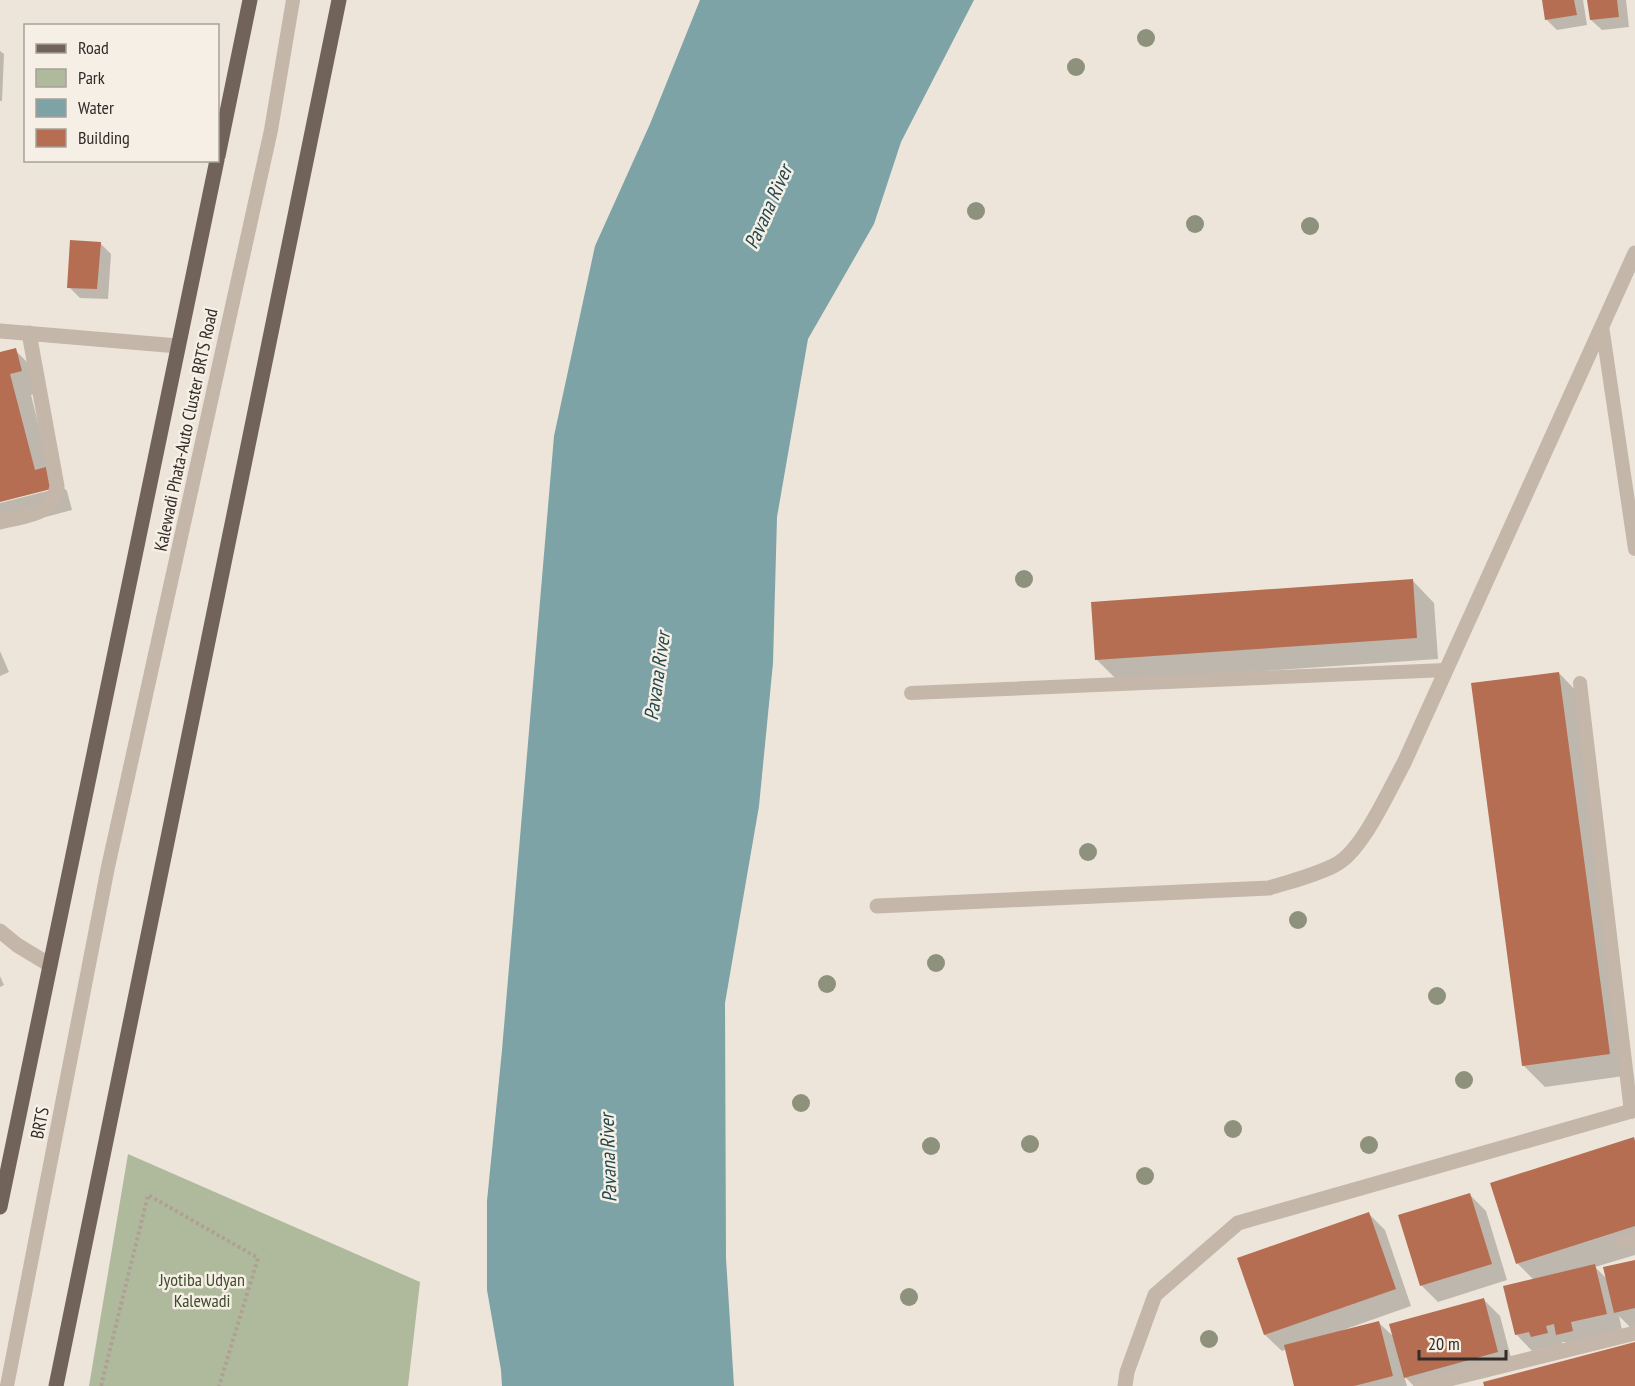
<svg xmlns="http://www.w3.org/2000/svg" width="1635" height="1386" viewBox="0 0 1635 1386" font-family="'PT Sans Narrow',sans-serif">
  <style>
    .green { fill: #afba9d }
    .water { fill: #7da3a7 }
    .shadow { fill: #0003 }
    .building { fill: #b56e51 }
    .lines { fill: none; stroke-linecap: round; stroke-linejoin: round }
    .path { stroke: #afa093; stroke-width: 4; stroke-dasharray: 3 3; stroke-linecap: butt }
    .service { stroke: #c4b6a8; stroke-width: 14 }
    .minor { stroke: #c4b6a8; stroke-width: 15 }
    .primary { stroke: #72635a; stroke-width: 15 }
    .tree { fill: #8e917b }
    .labels { text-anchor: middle; stroke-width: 5; stroke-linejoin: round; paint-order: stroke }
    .street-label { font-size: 18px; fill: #322b27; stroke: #f6efe6 }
    .park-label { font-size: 18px; fill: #404d2e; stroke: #f6efe6 }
    .water-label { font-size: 20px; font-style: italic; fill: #22484d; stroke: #f6efe6 }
  </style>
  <rect width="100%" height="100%" fill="#ede5da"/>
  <path class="green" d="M 128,1154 L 420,1282 L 408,1386 L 89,1386 Z"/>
  <path class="water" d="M 700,0 L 974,0 L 901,142 L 874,224 L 808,339 L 777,517 L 773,663 L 759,806 L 725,1003 L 726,1258 L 734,1386 L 502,1386 L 501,1370 L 487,1290 L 487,1201 L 502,1050 L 554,436 L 595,246 L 650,124 Z"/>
  <path class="shadow" d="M 1543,0 L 1583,0 L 1587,25 L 1557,30 L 1547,20 Z
    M 1589,0 L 1626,0 L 1629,27 L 1602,30 L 1591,20 Z
    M 0,51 L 4,54 L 2,101 L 0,101 Z
    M 100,243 L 111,254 L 108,299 L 80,298 L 69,287 Z
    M 15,350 L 37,372 L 42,392 L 31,395 L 51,475 L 67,491 L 72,510 L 0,529 L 0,503 L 59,488 L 58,485 L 0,500 L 0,354 Z
    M 1413,581 L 1434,603 L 1438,659 L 1118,681 L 1096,659 Z
    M 0,651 L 9,672 L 0,676 Z
    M 1559,673 L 1580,695 L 1631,1075 L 1545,1087 L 1523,1065 Z
    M 0,976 L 4,985 L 0,987 Z
    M 1633,1139 L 1635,1141 L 1635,1255 L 1595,1267 L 1608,1280 L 1635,1261 L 1635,1328 L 1632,1329 L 1619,1316 L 1622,1330 L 1574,1350 L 1565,1342 L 1562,1342 L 1563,1349 L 1544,1348 L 1532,1351 L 1516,1334 L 1534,1280 L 1518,1264 L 1492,1184 Z
    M 1470,1195 L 1486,1211 L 1507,1280 L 1438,1302 L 1421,1285 Z
    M 1369,1214 L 1385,1230 L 1411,1306 L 1343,1330 L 1343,1332 L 1379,1323 L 1395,1338 L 1484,1300 L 1500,1316 L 1514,1369 L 1414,1386 L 1404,1376 L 1407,1386 L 1296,1386 L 1287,1349 L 1282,1351 L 1265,1335 L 1239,1259 Z"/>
  <path class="building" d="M 1542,0 L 1574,0 L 1577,15 L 1545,20 Z
    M 1587,0 L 1617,0 L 1619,17 L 1590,20 Z
    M 70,240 L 101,242 L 97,289 L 67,288 Z
    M 16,348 L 22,371 L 10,374 L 35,470 L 46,467 L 51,489 L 0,502 L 0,352 Z
    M 1413,579 L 1417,638 L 1095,660 L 1091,602 Z
    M 1559,672 L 1610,1054 L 1522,1066 L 1471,683 Z
    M 1634,1137 L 1635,1141 L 1635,1226 L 1516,1264 L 1490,1183 Z
    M 1470,1193 L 1492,1264 L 1420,1286 L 1398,1215 Z
    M 1369,1212 L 1396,1289 L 1264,1335 L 1237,1258 Z
    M 1635,1260 L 1635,1308 L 1614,1313 L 1603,1267 Z
    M 1595,1264 L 1607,1314 L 1571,1322 L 1573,1331 L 1556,1335 L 1554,1324 L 1546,1326 L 1548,1333 L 1531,1337 L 1529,1332 L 1515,1335 L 1503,1286 Z
    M 1484,1298 L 1498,1352 L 1404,1378 L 1389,1324 Z
    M 1379,1321 L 1393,1376 L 1354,1386 L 1294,1386 L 1284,1345 Z
    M 1635,1342 L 1635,1386 L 1484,1386 L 1483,1382 Z"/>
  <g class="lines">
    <path class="path" d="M 101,1386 L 148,1195 L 258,1258 L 219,1386"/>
    <path class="service" d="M 1602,326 L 1635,549
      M 1580,683 L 1631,1112
      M 911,693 L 1446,670
      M 7,1386 L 108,867 L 271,130 L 293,0"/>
    <path class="minor" d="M 0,331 L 178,346
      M 0,522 C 26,515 52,517 57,486 L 29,333
      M 877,906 L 1269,888 C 1291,881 1314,876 1335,865 C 1362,852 1389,790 1404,763 L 1635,253
      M 0,931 L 17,945 L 50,965
      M 1622,1243 L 1635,1240
      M 1125,1386 L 1127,1372 L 1155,1295 L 1238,1223 L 1635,1110
      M 1421,1386 L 1635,1333"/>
    <path class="primary" d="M 218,156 L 250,0
      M 0,1207 L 217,160
      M 56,1386 L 339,0"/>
  </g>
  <g class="tree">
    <circle cx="1146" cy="38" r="9"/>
    <circle cx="1076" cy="67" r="9"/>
    <circle cx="976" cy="211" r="9"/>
    <circle cx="1195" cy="224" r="9"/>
    <circle cx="1310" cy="226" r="9"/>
    <circle cx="1024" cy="579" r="9"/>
    <circle cx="1088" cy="852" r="9"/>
    <circle cx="1298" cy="920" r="9"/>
    <circle cx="936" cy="963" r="9"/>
    <circle cx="827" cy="984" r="9"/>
    <circle cx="1437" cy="996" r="9"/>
    <circle cx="1464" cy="1080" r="9"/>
    <circle cx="801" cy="1103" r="9"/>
    <circle cx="1233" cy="1129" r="9"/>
    <circle cx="1030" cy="1144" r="9"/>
    <circle cx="1369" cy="1145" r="9"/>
    <circle cx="931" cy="1146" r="9"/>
    <circle cx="1145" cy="1176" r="9"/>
    <circle cx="909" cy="1297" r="9"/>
    <circle cx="1209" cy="1339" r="9"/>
  </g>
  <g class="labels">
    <g class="street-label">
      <text transform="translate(186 430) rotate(-78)" y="6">Kalewadi Phata-Auto Cluster BRTS Road</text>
      <text transform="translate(40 1123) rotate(-79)" y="6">BRTS</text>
    </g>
    <g class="park-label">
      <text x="202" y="1286">Jyotiba Udyan<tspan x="202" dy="21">Kalewadi</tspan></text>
    </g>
    <g class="water-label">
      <text transform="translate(768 207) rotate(-66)" y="7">Pavana River</text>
      <text transform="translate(657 676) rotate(-82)" y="7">Pavana River</text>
      <text transform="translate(608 1158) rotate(-92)" y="7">Pavana River</text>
    </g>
  </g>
  <rect x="24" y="24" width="195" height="138" fill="#f6efe6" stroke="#a8a19a" stroke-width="1.5"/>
  <rect x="36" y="44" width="30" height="9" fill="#72635a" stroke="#a8a19a" stroke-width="1.5"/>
  <text x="78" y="54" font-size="18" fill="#322b27">Road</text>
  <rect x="36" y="69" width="30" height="18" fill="#afba9d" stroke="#a8a19a" stroke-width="1.5"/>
  <text x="78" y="84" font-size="18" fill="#322b27">Park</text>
  <rect x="36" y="99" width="30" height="18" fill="#7da3a7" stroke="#a8a19a" stroke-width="1.5"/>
  <text x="78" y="114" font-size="18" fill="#322b27">Water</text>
  <rect x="36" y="129" width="30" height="18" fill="#b56e51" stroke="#a8a19a" stroke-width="1.5"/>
  <text x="78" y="144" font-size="18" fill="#322b27">Building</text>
  <path d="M1419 1350v9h87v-9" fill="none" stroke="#322b27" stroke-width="3"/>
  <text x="1428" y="1350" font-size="18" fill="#322b27" stroke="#f6efe6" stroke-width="4.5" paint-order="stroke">20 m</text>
</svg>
